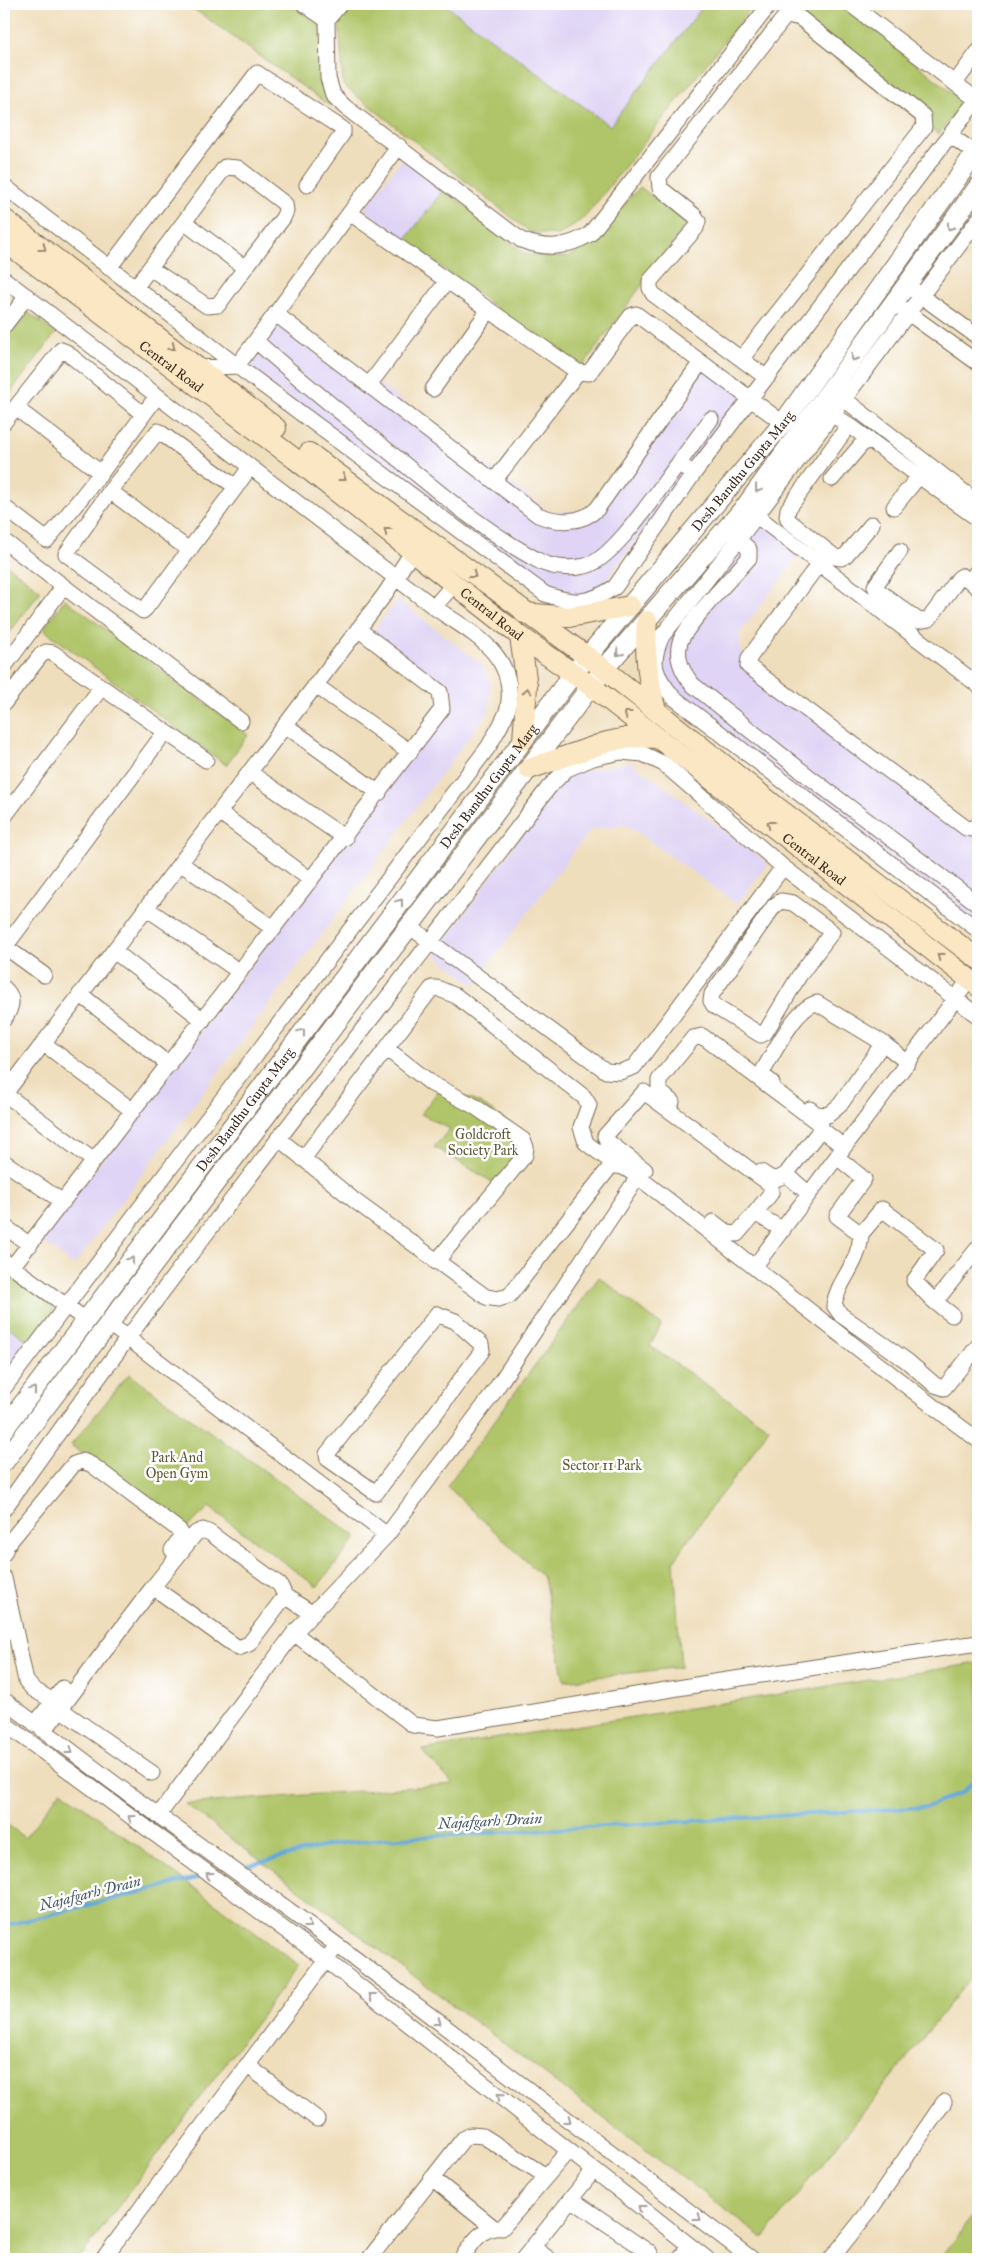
<svg xmlns="http://www.w3.org/2000/svg" width="982" height="2263" viewBox="0 0 982 2263" font-family="'IM FELL Great Primer',serif">
  <style>
    .built { fill: #dfd4f5 }
    .green { fill: #b0c569; stroke: #767844 }
    .lines { fill: none; stroke-linecap: round; stroke-linejoin: round }
    .stream { stroke: #61a7d7; stroke-width: 4 }
    .minor-casing { stroke: #7a6955; stroke-width: 17 }
    .tertiary-casing { stroke: #7a6955; stroke-width: 21 }
    .secondary-casing { stroke: #7a6955; stroke-width: 22 }
    .minor { stroke: #fff; stroke-width: 15 }
    .tertiary { stroke: #fff; stroke-width: 19 }
    .secondary { stroke: #fbe7c3; stroke-width: 20 }
    .oneway { stroke: #a79f9a }
    .oneway2 { stroke: #9b8870 }
    .labels { text-anchor: middle; stroke-width: 5; stroke-linejoin: round; paint-order: stroke }
    .street-label { font-size: 14px; fill: #3b2a1e; stroke: #fff }
    .park-label { font-size: 14px; fill: #5e5834; stroke: #fff }
    .water-label { font-size: 15px; font-style: italic; fill: #4a5c68; stroke: #fff }
  </style>
  <rect width="100%" height="100%" fill="#fff"/>
  <filter id="ink" filterUnits="userSpaceOnUse"><feTurbulence type="fractalNoise" baseFrequency=".02" numOctaves="2"/><feDisplacementMap in="SourceGraphic" scale="10" xChannelSelector="R" yChannelSelector="G"/><feConvolveMatrix kernelMatrix="1 2 1 2 8 2 1 2 1" color-interpolation-filters="sRGB"/></filter>
  <filter id="wash" filterUnits="userSpaceOnUse"><feTurbulence type="fractalNoise" baseFrequency=".0096" numOctaves="4" result="noise"/><feDisplacementMap in="SourceGraphic" scale="20" xChannelSelector="R" yChannelSelector="G"/><feGaussianBlur stdDeviation="1.12" result="paint"/><feColorMatrix in="noise" values="0 0 0 0 0 0 0 0 0 0 0 0 0 0 0 0 0 1.4 0 .05"/><feComposite in="paint" operator="in"/></filter>
  <g filter="url(#wash)">
    <rect width="100%" height="100%" fill="#efdebc"/>
    <path class="built" d="M 444,4 L 705,4 L 610,126 Z
      M 403,158 L 444,189 L 405,240 L 364,209 Z
      M 285,313 L 549,512 L 593,510 L 702,364 L 742,396 L 598,592 L 572,597 L 535,582 L 250,369 Z
      M 758,514 L 803,549 L 739,634 L 742,665 L 978,840 L 978,925 L 659,688 L 655,649 Z
      M 398,600 L 481,664 L 490,680 L 490,709 L 74,1265 L 41,1240 L 445,712 L 440,687 L 371,633 Z
      M 630,762 L 768,863 L 737,904 L 626,824 L 590,830 L 474,984 L 435,955 L 564,775 Z
      M 4,1324 L 30,1342 L 4,1376 Z"/>
    <path class="green" d="M 187,4 L 291,4 L 321,25 L 330,106 Z
      M 350,4 L 444,4 L 610,126 L 705,4 L 754,4 L 585,217 L 559,235 L 530,232 L 343,85 L 339,18 Z
      M 786,4 L 842,4 L 965,103 L 938,134 L 777,14 Z
      M 640,187 L 687,223 L 580,370 L 405,240 L 444,189 L 525,254 L 546,257 L 568,257 L 584,248 Z
      M 26,311 L 56,333 L 4,401 L 4,341 Z
      M 4,563 L 41,591 L 4,640 Z
      M 65,599 L 248,735 L 226,765 L 43,629 Z
      M 441,1087 L 482,1104 L 531,1139 L 494,1183 L 434,1147 L 450,1129 L 421,1114 Z
      M 4,1272 L 54,1309 L 30,1342 L 4,1324 Z
      M 599,1277 L 661,1325 L 650,1346 L 769,1428 L 749,1459 L 712,1506 L 674,1561 L 681,1667 L 564,1681 L 544,1578 L 447,1486 Z
      M 129,1374 L 357,1537 L 317,1587 L 209,1507 L 185,1530 L 71,1445 Z
      M 978,1663 L 978,1978 L 973,1975 L 763,2238 L 185,1804 L 453,1784 L 422,1750 Z
      M 61,1790 L 299,1965 L 79,2259 L 4,2259 L 4,1822 L 25,1838 Z
      M 978,2209 L 978,2259 L 940,2259 Z"/>
    <g class="lines">
      <path class="stream" d="M 238,1868 L 334,1844 L 383,1839 L 927,1807 L 963,1792 L 978,1778
        M 4,1926 L 205,1876"/>
    </g>
  </g>
  <g filter="url(#ink)">
    <g class="lines">
      <defs>
        <path id="minor" d="M 304,4 L 327,20
          M 340,4 L 327,20 L 328,78 L 333,95 L 345,107 L 521,240 C 547,250 566,248 590,234 L 770,4
          M 850,4 L 977,100
          M 955,83 L 978,52
          M 950,135 L 975,153
          M 4,186 L 237,366 L 545,594 C 576,605 588,604 615,587 L 694,473 L 978,98
          M 350,213 L 578,372 L 589,373 L 631,316 L 636,314 L 783,423
          M 978,220 L 739,539 L 662,636 C 649,664 655,675 673,697 L 978,930
          M 109,268 L 257,73 L 343,129 L 343,133 L 307,185
          M 150,268 L 207,306 L 218,305 L 245,268 L 184,222
          M 4,279 L 434,607 C 471,633 518,654 508,708 C 505,720 495,734 489,746 L 4,1388
          M 135,288 L 225,167 L 238,168 L 285,204 L 286,211 L 283,218 L 245,268
          M 913,290 L 978,337
          M 900,307 L 978,363
          M 276,314 L 538,515 C 557,523 581,524 597,509 L 701,362
          M 4,326 L 27,296
          M 256,341 C 298,379 343,414 387,450 C 435,489 486,533 541,562 C 553,568 572,569 585,566 C 613,561 660,487 678,464 L 694,473
          M 742,358 L 924,127 L 923,116 L 800,18 L 792,16 L 784,18 L 659,177 L 660,188 L 695,216 L 698,221 L 696,228 L 650,281 L 650,288 L 653,294 L 767,378
          M 198,368 L 237,366 L 399,146
          M 369,385 L 447,281
          M 433,389 L 489,310
          M 835,392 L 978,503
          M 16,408 L 101,473
          M 823,409 L 849,425 L 788,509 L 787,516 L 789,521 L 835,557 L 841,558 L 846,555 L 872,524
          M 4,422 L 61,350 L 66,352 L 143,414
          M 849,425 L 978,519
          M 678,464 L 711,419
          M 832,479 L 867,438
          M 494,481 L 578,372
          M 236,487 L 158,431 L 110,491 L 66,554 L 143,611 L 146,608 L 236,487 L 250,467
          M 110,491 L 189,550
          M 4,507 L 47,540 L 101,473 L 157,396
          M 894,507 L 919,476
          M 749,510 L 978,685
          M 731,533 L 749,549 L 749,558 C 733,576 687,623 680,642 C 675,659 683,673 693,685 L 808,776 L 978,904
          M 4,541 L 241,721
          M 900,551 L 875,586 L 876,589 L 919,621 L 929,619 L 959,578 L 962,576 L 970,581
          M 818,565 L 749,658 L 748,666 L 966,828 L 972,829 L 978,825
          M 978,570 L 970,581 L 978,588
          M 434,607 L 454,584
          M 4,667 L 63,587
          M 315,685 L 410,752
          M 4,703 L 41,655 L 46,652 L 53,653 L 206,760
          M 285,725 L 379,793
          M 249,772 L 345,838
          M 219,812 L 311,880
          M 4,817 L 101,688
          M 180,863 L 274,929
          M 781,901 L 793,903 L 832,932 L 799,976 L 765,1033 L 761,1035 L 714,1006 L 711,1001 L 712,994 L 774,906 Z
          M 146,908 L 240,972
          M 409,926 L 606,1071 L 620,1072 L 634,1067 L 783,867
          M 4,946 L 44,975
          M 5,947 L 165,732
          M 114,951 L 203,1020
          M 4,988 C 15,998 12,1008 4,1019
          M 80,994 L 169,1065
          M 43,1043 L 133,1111
          M 387,1049 L 432,1084 L 474,1106 L 523,1140 L 526,1147 L 525,1155 L 436,1262
          M 772,1083 L 762,1074 L 764,1069 C 775,1051 796,1007 817,1003 L 883,1043 L 908,1063
          M 5,1094 L 94,1161
          M 4,1095 L 385,594 L 413,551
          M 672,1102 L 659,1091 L 659,1080 L 693,1038 L 702,1036 L 821,1125 L 821,1129 L 786,1174 L 809,1194
          M 810,1109 L 816,1114 L 828,1115 L 840,1105 L 883,1043
          M 821,1129 L 844,1147
          M 278,1138 L 355,1201 L 486,1297 L 498,1299 L 509,1296 L 610,1167 C 621,1163 630,1171 638,1177
          M 837,1157 L 864,1179 L 837,1216 L 861,1234 L 882,1209 L 936,1250 L 914,1281 L 935,1302 L 952,1315
          M 303,1159 L 432,988 L 437,988 L 456,996 L 584,1097 L 589,1105 L 581,1127 L 586,1143 L 616,1165
          M 4,1162 L 63,1202
          M 645,1170 L 607,1141 L 605,1136 L 644,1092 L 771,1185 L 771,1193 L 755,1213 L 783,1230
          M 761,1172 C 771,1179 775,1182 786,1174
          M 713,1222 L 727,1233 L 737,1234 L 755,1213
          M 4,1226 L 30,1245
          M 861,1234 C 859,1266 838,1279 834,1305 L 841,1315 L 907,1361 L 935,1385 L 944,1388 L 978,1346
          M 4,1261 L 86,1320
          M 755,1266 L 970,979
          M 12,1267 L 442,709 L 440,692 L 358,629
          M 935,1302 L 978,1248
          M 437,1314 L 455,1321 L 481,1344 L 482,1351 L 376,1493 L 328,1459 L 327,1454 Z
          M 108,1323 L 387,1535
          M 4,1509 C 177,1263 367,1027 549,787 L 567,769 L 593,758 L 621,752 L 643,754 L 664,764 L 783,867 L 978,1016
          M 4,1553 L 7,1545 L 74,1464 L 83,1461 L 92,1465 L 179,1530 L 182,1535 L 172,1550
          M 4,1578 L 26,1681 L 33,1689 L 53,1701
          M 285,1596 L 313,1614
          M 294,1633 L 413,1725 L 438,1728 L 714,1682 L 978,1643
          M 4,1700 L 111,1781 L 337,1945 L 752,2259
          M 60,1709 L 152,1773
          M 4,1723 L 326,1960 L 707,2259
          M 35,1724 L 63,1688
          M 44,1731 L 153,1587 L 196,1533 L 203,1530 L 210,1533 L 280,1585 L 285,1596 L 249,1644 L 238,1648 L 153,1587
          M 158,1816 L 294,1633 L 387,1535 L 489,1399 L 638,1177 C 752,1264 863,1355 978,1440
          M 247,2065 L 317,2119
          M 432,2178 L 493,2227
          M 571,2199 L 650,2253 L 653,2259
          M 532,2247 L 549,2259
          M 103,2259 L 332,1952
          M 369,2259 L 463,2139 L 471,2135 L 483,2136 L 546,2176
          M 461,2259 C 472,2244 481,2226 502,2228 L 568,2151
          M 523,2259 L 594,2170
          M 679,2259 L 690,2246
          M 831,2259 L 870,2210 L 944,2102"/>
        <g id="tertiary">
          <path id="s1" d="M 4,1429 L 573,674 L 783,423 L 978,149"/>
          <path d="M 4,1462 L 604,669 L 745,507 L 978,187"/>
        </g>
        <g id="secondary">
          <path d="M 4,219 L 276,428"/>
          <path id="s2" d="M 4,241 L 295,459 L 520,636 L 591,686 L 978,986"/>
          <path d="M 309,453 L 604,669 L 778,808 L 978,959"/>
          <path d="M 524,613 L 569,617 L 630,606"/>
          <path d="M 647,621 C 644,653 648,680 656,711"/>
          <path d="M 520,636 L 527,686 L 523,740"/>
          <path d="M 529,769 L 607,742 L 631,737 L 658,738"/>
        </g>
      </defs>
      <use href="#minor" class="minor-casing"/>
      <use href="#tertiary" class="tertiary-casing"/>
      <use href="#secondary" class="secondary-casing"/>
      <use href="#minor" class="minor"/>
      <use href="#tertiary" class="tertiary"/>
      <use href="#secondary" class="secondary"/>
    </g>
    <defs><path id="oneway-chevron" d="M-2-3.5L2.5 0L-2 3.5" fill="none" stroke-width="1.6" stroke-linecap="round" stroke-linejoin="round" transform="scale(1.25)"/></defs>
    <g class="oneway">
      <use href="#oneway-chevron" transform="translate(950 227) rotate(126)"/>
      <use href="#oneway-chevron" transform="translate(854 358) rotate(126)"/>
      <use href="#oneway-chevron" transform="translate(758 489) rotate(127)"/>
      <use href="#oneway-chevron" transform="translate(619 653) rotate(131)"/>
      <use href="#oneway-chevron" transform="translate(400 902) rotate(-53)"/>
      <use href="#oneway-chevron" transform="translate(302 1032) rotate(-53)"/>
      <use href="#oneway-chevron" transform="translate(131 1260) rotate(-53)"/>
      <use href="#oneway-chevron" transform="translate(33 1390) rotate(-53)"/>
      <use href="#oneway-chevron" transform="translate(70 1751) rotate(37)"/>
      <use href="#oneway-chevron" transform="translate(131 1818) rotate(-144)"/>
      <use href="#oneway-chevron" transform="translate(209 1875) rotate(-144)"/>
      <use href="#oneway-chevron" transform="translate(308 1925) rotate(36)"/>
      <use href="#oneway-chevron" transform="translate(372 1996) rotate(-142)"/>
      <use href="#oneway-chevron" transform="translate(438 2022) rotate(37)"/>
      <use href="#oneway-chevron" transform="translate(500 2096) rotate(-141)"/>
      <use href="#oneway-chevron" transform="translate(568 2120) rotate(37)"/>
      <use href="#oneway-chevron" transform="translate(641 2208) rotate(-142)"/>
      <use href="#oneway-chevron" transform="translate(698 2218) rotate(37)"/>
    </g>
    <g class="oneway2">
      <use href="#oneway-chevron" transform="translate(43 248) rotate(36)"/>
      <use href="#oneway-chevron" transform="translate(172 347) rotate(38)"/>
      <use href="#oneway-chevron" transform="translate(343 478) rotate(37)"/>
      <use href="#oneway-chevron" transform="translate(387 531) rotate(-142)"/>
      <use href="#oneway-chevron" transform="translate(473 575) rotate(37)"/>
      <use href="#oneway-chevron" transform="translate(527 691) rotate(-90)"/>
      <use href="#oneway-chevron" transform="translate(627 714) rotate(-142)"/>
      <use href="#oneway-chevron" transform="translate(770 824) rotate(-142)"/>
      <use href="#oneway-chevron" transform="translate(940 956) rotate(-142)"/>
    </g>
  </g>
  <g class="labels">
    <g class="street-label">
      <text dy="5" stroke="none"><textPath href="#s2" startOffset="209">Central Road</textPath></text>
      <text dy="5" stroke="none"><textPath href="#s1" startOffset="1210">Desh Bandhu Gupta Marg</textPath></text>
      <text dy="5" stroke="none"><textPath href="#s2" startOffset="614">Central Road</textPath></text>
      <text dy="5" stroke="none"><textPath href="#s1" startOffset="805">Desh Bandhu Gupta Marg</textPath></text>
      <text dy="5" stroke="none"><textPath href="#s2" startOffset="1019">Central Road</textPath></text>
      <text dy="5" stroke="none"><textPath href="#s1" startOffset="400">Desh Bandhu Gupta Marg</textPath></text>
    </g>
    <g class="park-label">
      <text x="483" y="1139">Goldcroft<tspan x="483" dy="16">Society Park</tspan></text>
      <text x="177" y="1462">Park And<tspan x="177" dy="16">Open Gym</tspan></text>
      <text x="602" y="1470">Sector 11 Park</text>
    </g>
    <g class="water-label">
      <text transform="translate(490 1821) rotate(-3)" y="5">Najafgarh Drain</text>
      <text transform="translate(90 1893) rotate(-14)" y="5">Najafgarh Drain</text>
    </g>
  </g>
  <rect width="982" height="2263" fill="none" stroke="#fff" stroke-width="20"/>
</svg>
